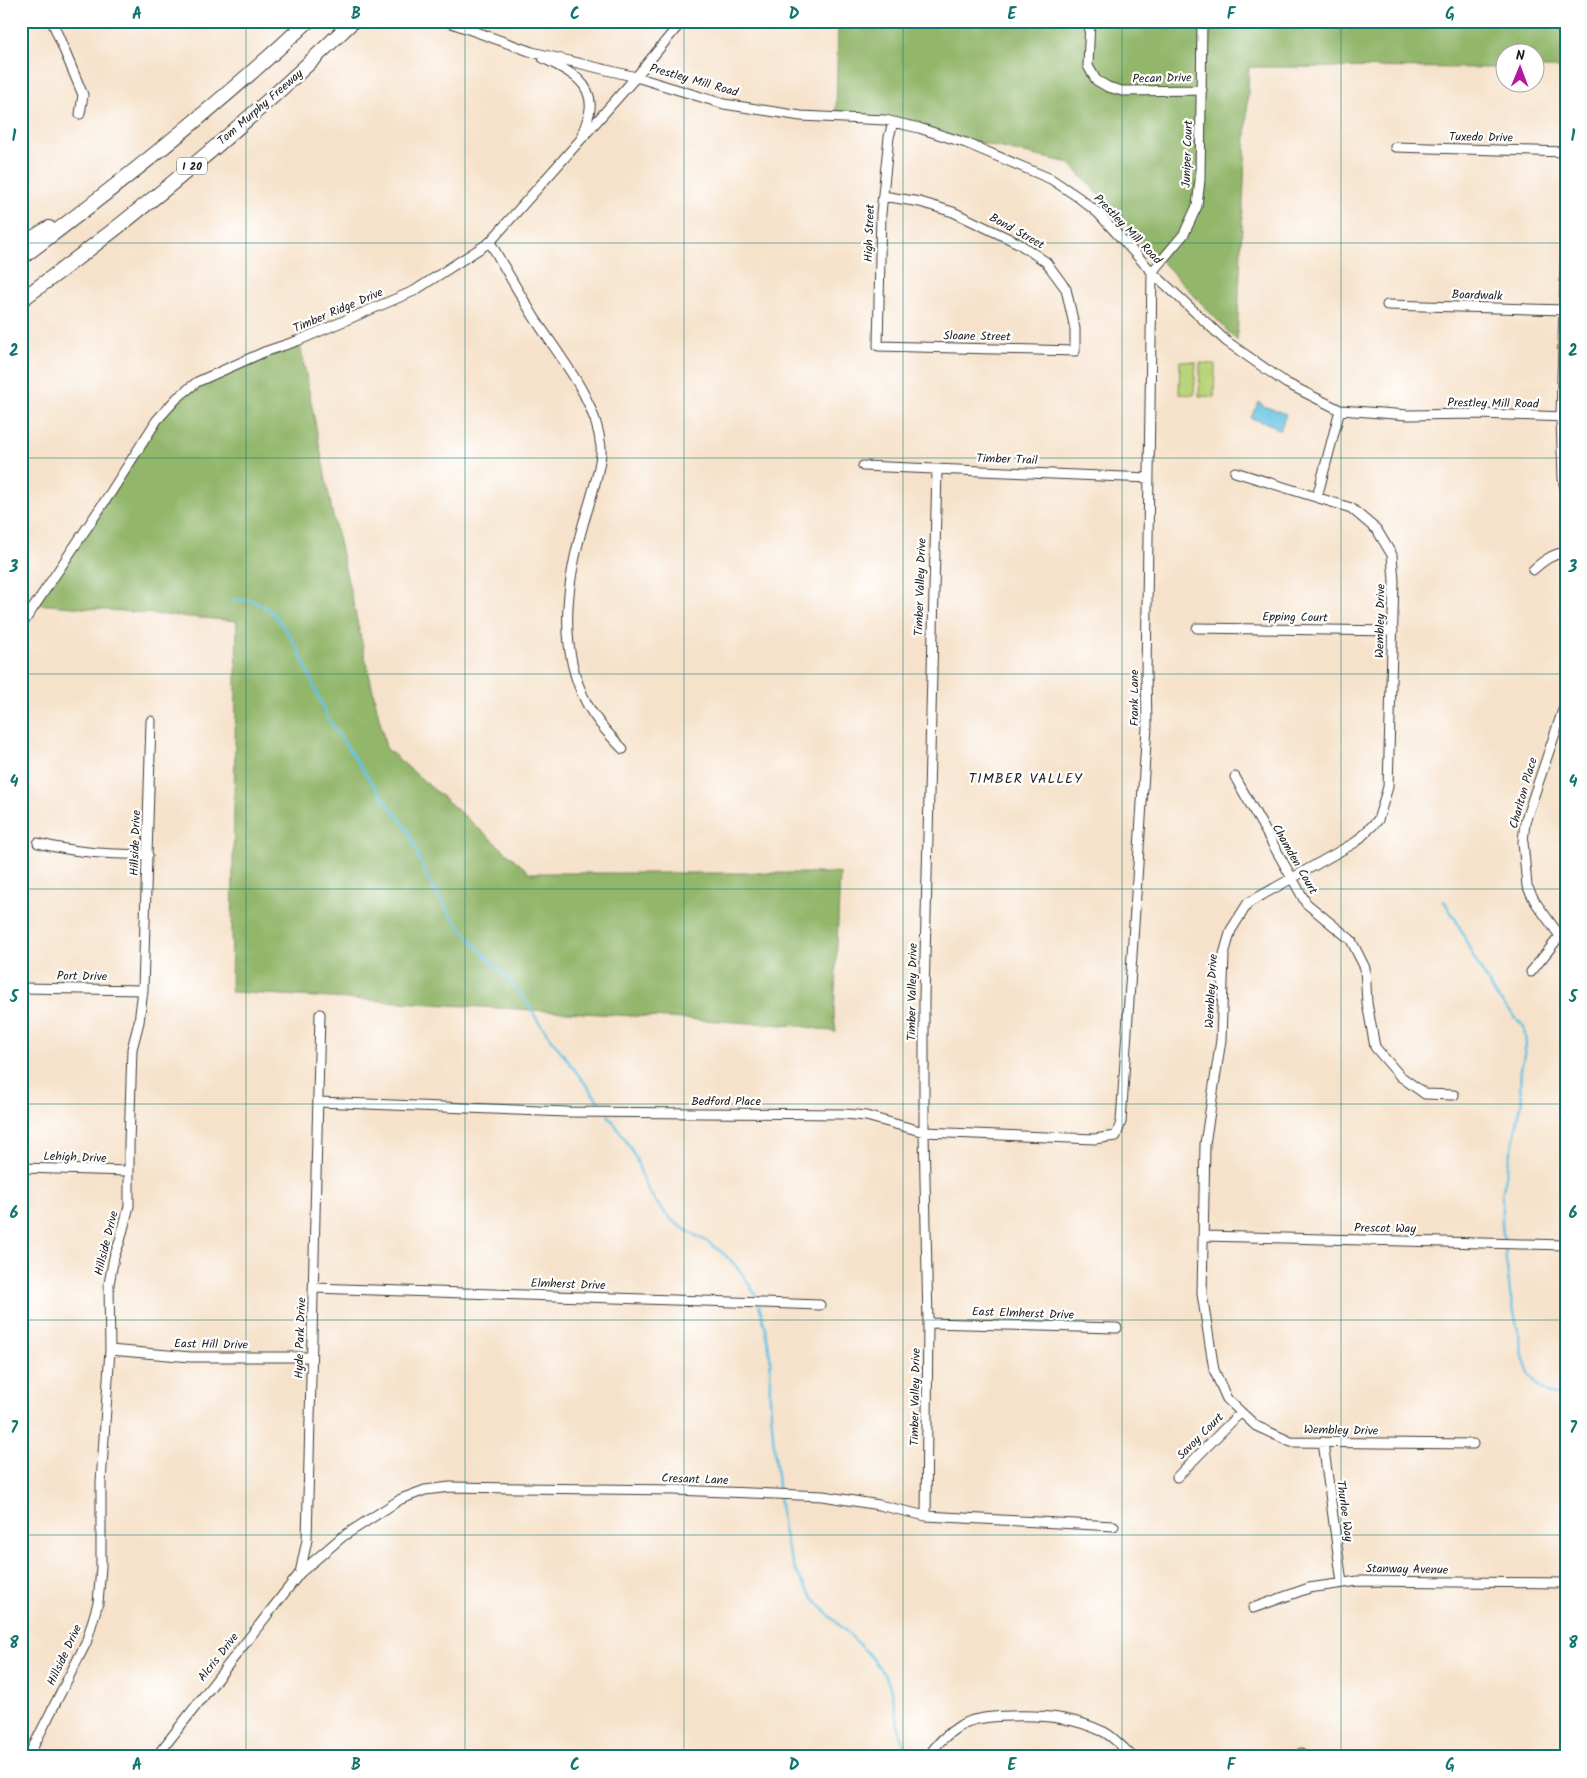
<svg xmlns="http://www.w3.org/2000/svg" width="1587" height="1778" viewBox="0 0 1587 1778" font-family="Kalam,sans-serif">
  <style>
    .green { fill: #b9d47a; stroke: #6a784b }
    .forest { fill: #92b66a; stroke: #576943 }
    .water { fill: #64c2e2; stroke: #406f7f }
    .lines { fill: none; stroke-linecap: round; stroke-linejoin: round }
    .stream { stroke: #64c2e2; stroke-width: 2.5 }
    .minor-casing { stroke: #3d3a36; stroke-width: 11 }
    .highway-casing { stroke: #3d3a36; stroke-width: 16 }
    .minor { stroke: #fff; stroke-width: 9 }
    .highway { stroke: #fff; stroke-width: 14 }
    .grid { fill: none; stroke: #0f766e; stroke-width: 1; stroke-opacity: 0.55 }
    .labels { text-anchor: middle; stroke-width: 4.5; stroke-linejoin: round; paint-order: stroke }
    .shield { fill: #fff; stroke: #606060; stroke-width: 1 }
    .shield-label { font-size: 11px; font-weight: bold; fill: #1c1c1c }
    .street-label { font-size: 12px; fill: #1c1c1c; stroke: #fff }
    .neighbourhood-label { font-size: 14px; letter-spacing: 1px; fill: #1c1c1c; stroke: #fff }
    .neatline { fill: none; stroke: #0f766e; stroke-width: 2 }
    .grid-label { font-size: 16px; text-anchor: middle; font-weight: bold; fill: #0f766e }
  </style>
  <rect width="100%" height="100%" fill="#fff"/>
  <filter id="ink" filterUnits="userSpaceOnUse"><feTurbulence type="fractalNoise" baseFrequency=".02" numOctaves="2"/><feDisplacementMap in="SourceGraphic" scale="10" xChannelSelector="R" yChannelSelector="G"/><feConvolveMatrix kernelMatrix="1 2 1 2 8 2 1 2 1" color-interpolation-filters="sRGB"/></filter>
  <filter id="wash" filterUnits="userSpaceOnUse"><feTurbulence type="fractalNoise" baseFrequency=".0096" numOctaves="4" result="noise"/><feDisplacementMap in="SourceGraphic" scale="20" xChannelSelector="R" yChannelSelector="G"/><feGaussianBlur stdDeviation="1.12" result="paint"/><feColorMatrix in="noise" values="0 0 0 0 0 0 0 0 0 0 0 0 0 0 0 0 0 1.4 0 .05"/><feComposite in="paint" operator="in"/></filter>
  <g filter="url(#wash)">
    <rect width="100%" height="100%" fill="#f6e2ca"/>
    <path class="green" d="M 1180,361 L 1196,362 L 1194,395 L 1179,394 Z
      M 1200,363 L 1215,364 L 1214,397 L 1199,396 Z"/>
    <path class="forest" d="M 838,21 L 1566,21 L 1566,68 L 1535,68 L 1534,52 L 1504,52 L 1504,68 L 1249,67 L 1237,341 L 1069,163 L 836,111 Z
      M 300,344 L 332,511 L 386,748 L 530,873 L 840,873 L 834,1017 L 836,1032 L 801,1026 L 231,992 L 237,621 L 36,604 L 157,420 L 197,382 Z"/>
    <path class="water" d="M 1258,403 L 1261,403 L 1263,406 L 1286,414 L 1280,430 L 1276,429 L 1275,426 L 1251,418 Z"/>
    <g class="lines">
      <path class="stream" d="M 232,600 L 250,600 L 262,605 L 273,613 L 289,635 L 297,647 L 328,719 L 367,776 L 408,830 L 423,868 L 436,893 L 451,916 L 478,948 L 497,967 L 524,998 L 538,1021 L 605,1110
        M 1444,901 L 1457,922 L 1474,958 L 1497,997 L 1524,1027 L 1526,1045 L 1521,1069 L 1520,1086 L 1522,1100 L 1502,1195 L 1502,1225 L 1510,1293 L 1524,1360 L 1529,1373 L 1536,1384 L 1547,1393 L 1566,1399
        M 608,1115 C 618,1128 627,1142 635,1156 C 639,1165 640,1173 644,1182 C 649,1193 657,1204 665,1213 C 677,1227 694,1234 709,1243 C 732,1257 746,1277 758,1300
        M 759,1305 C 764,1322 769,1339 770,1357 C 771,1371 769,1385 770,1399 C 772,1428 775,1456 778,1485 C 781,1515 783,1546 797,1573 C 819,1616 860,1636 885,1676 C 899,1699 894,1740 912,1757"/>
    </g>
  </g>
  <g filter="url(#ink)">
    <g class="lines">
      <defs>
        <path id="minor" d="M 52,21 L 83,95 L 80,114
          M 446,21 L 532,52 L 636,77 L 724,104 L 801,116 L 885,120 L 919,128 L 966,143 L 1051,179 L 1078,197 L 1098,213 L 1152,272 L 1226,341 L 1286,383 L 1340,410 L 1408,415 L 1479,414 L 1566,417
          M 1090,21 L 1088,66 L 1096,80 L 1108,87 L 1122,91 L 1202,90
          M 543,58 C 564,69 593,80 590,109 C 589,117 585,127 582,135
          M 1395,147 L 1566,152
          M 883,196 L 920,202 L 953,212 L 1018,243 L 1046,262 L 1066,289 L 1075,329 L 1075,351 L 878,346 L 881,213 L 889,137 L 893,122
          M 1566,236 L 1561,416 L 1563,479 L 1566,492
          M 490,242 C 504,267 519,293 534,317 C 560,358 596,398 601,447 C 603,462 589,505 584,521 C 567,580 557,645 586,702 C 595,720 609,735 623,749
          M 1387,305 L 1566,310
          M 863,466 L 1149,478
          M 1235,472 L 1351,508 L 1377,530 L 1392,555 L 1394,581 L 1388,787 L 1378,820 L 1356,842 L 1248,903 L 1231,930 L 1224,954 L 1221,1040 L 1205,1144 L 1202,1294 L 1214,1370 L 1227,1399 L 1256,1426 L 1291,1442 L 1473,1444
          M 1317,497 L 1340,410
          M 1533,570 C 1543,561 1552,554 1566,552
          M 21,626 L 111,492 L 157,420 L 177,398 L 197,382 L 264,352 L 297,341 L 414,291 L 490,242 L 636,77 L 682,21
          M 1197,628 L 1393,631
          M 1566,701 L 1525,822 L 1523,842 L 1527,886 L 1536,903 L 1560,936 L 1566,941
          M 1235,777 L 1306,903 L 1351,940 L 1365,968 L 1367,1003 L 1375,1047 L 1400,1076 L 1425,1094 L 1454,1095
          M 38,843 C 74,853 110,854 148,855
          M 1531,972 L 1560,936
          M 21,988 L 143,990
          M 318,1102 L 567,1112 L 845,1114 L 866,1116 L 924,1132 L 1094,1139 L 1116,1136 L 1121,1122 L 1147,727 L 1146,673 L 1152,272 L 1184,234 L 1197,206 L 1200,180 L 1202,21
          M 21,1168 L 129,1171
          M 1203,1236 L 1566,1245
          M 314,1288 L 820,1305
          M 928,1323 L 1117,1328
          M 110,1350 L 191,1357 L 311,1357
          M 1323,1442 L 1342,1583
          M 1177,1477 L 1241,1412
          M 926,1516 L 928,1323 L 924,1132 L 924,998 L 937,469
          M 300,1573 L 307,1540 L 320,1014
          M 1253,1608 L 1309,1588 L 1358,1581 L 1566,1583
          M 1301,1753 L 1302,1757
          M 28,1757 L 86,1643 L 98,1603 L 101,1567 L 101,1482 L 110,1350 L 109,1284 L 114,1257 L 120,1241 L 129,1206 L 129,1144 L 132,1049 L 139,1022 L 143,990 L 151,721
          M 156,1757 L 300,1573 L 342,1537 L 401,1499 L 425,1490 L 450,1487 L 675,1490 L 823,1496 L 879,1505 L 926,1516 L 1114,1526
          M 928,1757 C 936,1744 948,1733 961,1725 C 979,1713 1042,1715 1064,1719 C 1077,1721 1091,1726 1104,1732 C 1114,1737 1124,1749 1133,1757"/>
        <path id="highway" d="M 21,245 L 49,228
          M 21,258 C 120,184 218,106 308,21
          M 21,300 C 138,215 250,122 353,21"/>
      </defs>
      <use href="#minor" class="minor-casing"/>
      <use href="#highway" class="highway-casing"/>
      <use href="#minor" class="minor"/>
      <use href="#highway" class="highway"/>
    </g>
  </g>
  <path class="grid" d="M 246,21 L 246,1757M 465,21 L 465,1757M 684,21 L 684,1757M 903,21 L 903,1757M 1122,21 L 1122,1757M 1341,21 L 1341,1757M 21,243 L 1566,243M 21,458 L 1566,458M 21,674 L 1566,674M 21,889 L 1566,889M 21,1104 L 1566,1104M 21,1320 L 1566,1320M 21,1535 L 1566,1535"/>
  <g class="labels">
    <rect class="shield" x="177" y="157.5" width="30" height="17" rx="4"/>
    <g class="shield-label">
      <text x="192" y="170">I 20</text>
    </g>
    <g class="street-label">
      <text transform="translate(1162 78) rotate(-1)" y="4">Pecan Drive</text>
      <text transform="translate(694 80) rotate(16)" y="4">Prestley Mill Road</text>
      <text transform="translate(260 107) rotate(-41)" y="4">Tom Murphy Freeway</text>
      <text transform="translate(1481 137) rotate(1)" y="4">Tuxedo Drive</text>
      <text transform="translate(1187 154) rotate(-88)" y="4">Juniper Court</text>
      <text transform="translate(1128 229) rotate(46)" y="4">Prestley Mill Road</text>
      <text transform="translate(1017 231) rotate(29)" y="4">Bond Street</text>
      <text transform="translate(869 233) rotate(-88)" y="4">High Street</text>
      <text transform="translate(1477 295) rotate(2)" y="4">Boardwalk</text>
      <text transform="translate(338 310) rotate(-23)" y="4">Timber Ridge Drive</text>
      <text transform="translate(977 336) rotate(1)" y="4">Sloane Street</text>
      <text transform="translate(1493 403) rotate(1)" y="4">Prestley Mill Road</text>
      <text transform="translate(1007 459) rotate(2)" y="4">Timber Trail</text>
      <text transform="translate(920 587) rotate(-88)" y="4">Timber Valley Drive</text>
      <text transform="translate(1295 617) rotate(1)" y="4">Epping Court</text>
      <text transform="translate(1380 621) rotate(-89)" y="4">Wembley Drive</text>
      <text transform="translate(1134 698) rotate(-90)" y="4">Frank Lane</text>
      <text transform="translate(1523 793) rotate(-74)" y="4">Charlton Place</text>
      <text transform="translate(135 843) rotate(-88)" y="4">Hillside Drive</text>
      <text transform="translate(1295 859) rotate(60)" y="4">Chamden Court</text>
      <text transform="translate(82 976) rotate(1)" y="4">Port Drive</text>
      <text transform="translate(1211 991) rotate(-87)" y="4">Wembley Drive</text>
      <text transform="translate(912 992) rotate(-89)" y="4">Timber Valley Drive</text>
      <text x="726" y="1105">Bedford Place</text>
      <text transform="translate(75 1157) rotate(2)" y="4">Lehigh Drive</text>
      <text transform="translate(1385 1228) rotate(1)" y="4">Prescot Way</text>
      <text transform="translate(106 1243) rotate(-76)" y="4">Hillside Drive</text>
      <text transform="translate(568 1284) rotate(2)" y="4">Elmherst Drive</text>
      <text transform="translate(1023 1313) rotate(2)" y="4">East Elmherst Drive</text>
      <text transform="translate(300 1338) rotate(-88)" y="4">Hyde Park Drive</text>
      <text transform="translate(211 1344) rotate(1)" y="4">East Hill Drive</text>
      <text transform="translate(915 1397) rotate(-89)" y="4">Timber Valley Drive</text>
      <text transform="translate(1341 1430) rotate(1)" y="4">Wembley Drive</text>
      <text transform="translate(1200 1436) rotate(-45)" y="4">Savoy Court</text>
      <text transform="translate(695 1479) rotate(2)" y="4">Cresant Lane</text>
      <text transform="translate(1345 1511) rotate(82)" y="4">Thurloe Way</text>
      <text transform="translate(1407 1569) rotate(1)" y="4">Stanway Avenue</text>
      <text transform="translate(64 1655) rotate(-65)" y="4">Hillside Drive</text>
      <text transform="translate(218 1657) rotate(-52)" y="4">Alcris Drive</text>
    </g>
    <g class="neighbourhood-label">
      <text x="1026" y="783">TIMBER VALLEY</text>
    </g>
  </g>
  <rect width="1587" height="1778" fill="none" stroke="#fff" stroke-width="55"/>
  <g transform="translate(1520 68) rotate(1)"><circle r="24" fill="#ffffff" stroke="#a4a4a4"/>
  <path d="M0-4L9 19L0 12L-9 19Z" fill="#b5179e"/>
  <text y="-8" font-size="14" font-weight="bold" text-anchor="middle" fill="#1c1c1c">N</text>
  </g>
  <rect x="28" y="28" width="1532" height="1722" class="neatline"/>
  <g class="grid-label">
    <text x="137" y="19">A</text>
    <text x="356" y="19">B</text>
    <text x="575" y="19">C</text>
    <text x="794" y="19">D</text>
    <text x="1012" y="19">E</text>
    <text x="1231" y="19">F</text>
    <text x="1450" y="19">G</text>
    <text x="14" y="141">1</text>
    <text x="1573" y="141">1</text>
    <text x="14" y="356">2</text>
    <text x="1573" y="356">2</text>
    <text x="14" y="572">3</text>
    <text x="1573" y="572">3</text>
    <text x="14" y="787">4</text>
    <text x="1573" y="787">4</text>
    <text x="14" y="1002">5</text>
    <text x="1573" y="1002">5</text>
    <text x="14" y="1218">6</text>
    <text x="1573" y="1218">6</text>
    <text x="14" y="1433">7</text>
    <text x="1573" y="1433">7</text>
    <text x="14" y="1648">8</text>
    <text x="1573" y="1648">8</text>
    <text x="137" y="1770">A</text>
    <text x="356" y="1770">B</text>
    <text x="575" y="1770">C</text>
    <text x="794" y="1770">D</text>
    <text x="1012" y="1770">E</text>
    <text x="1231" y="1770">F</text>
    <text x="1450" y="1770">G</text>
  </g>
</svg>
